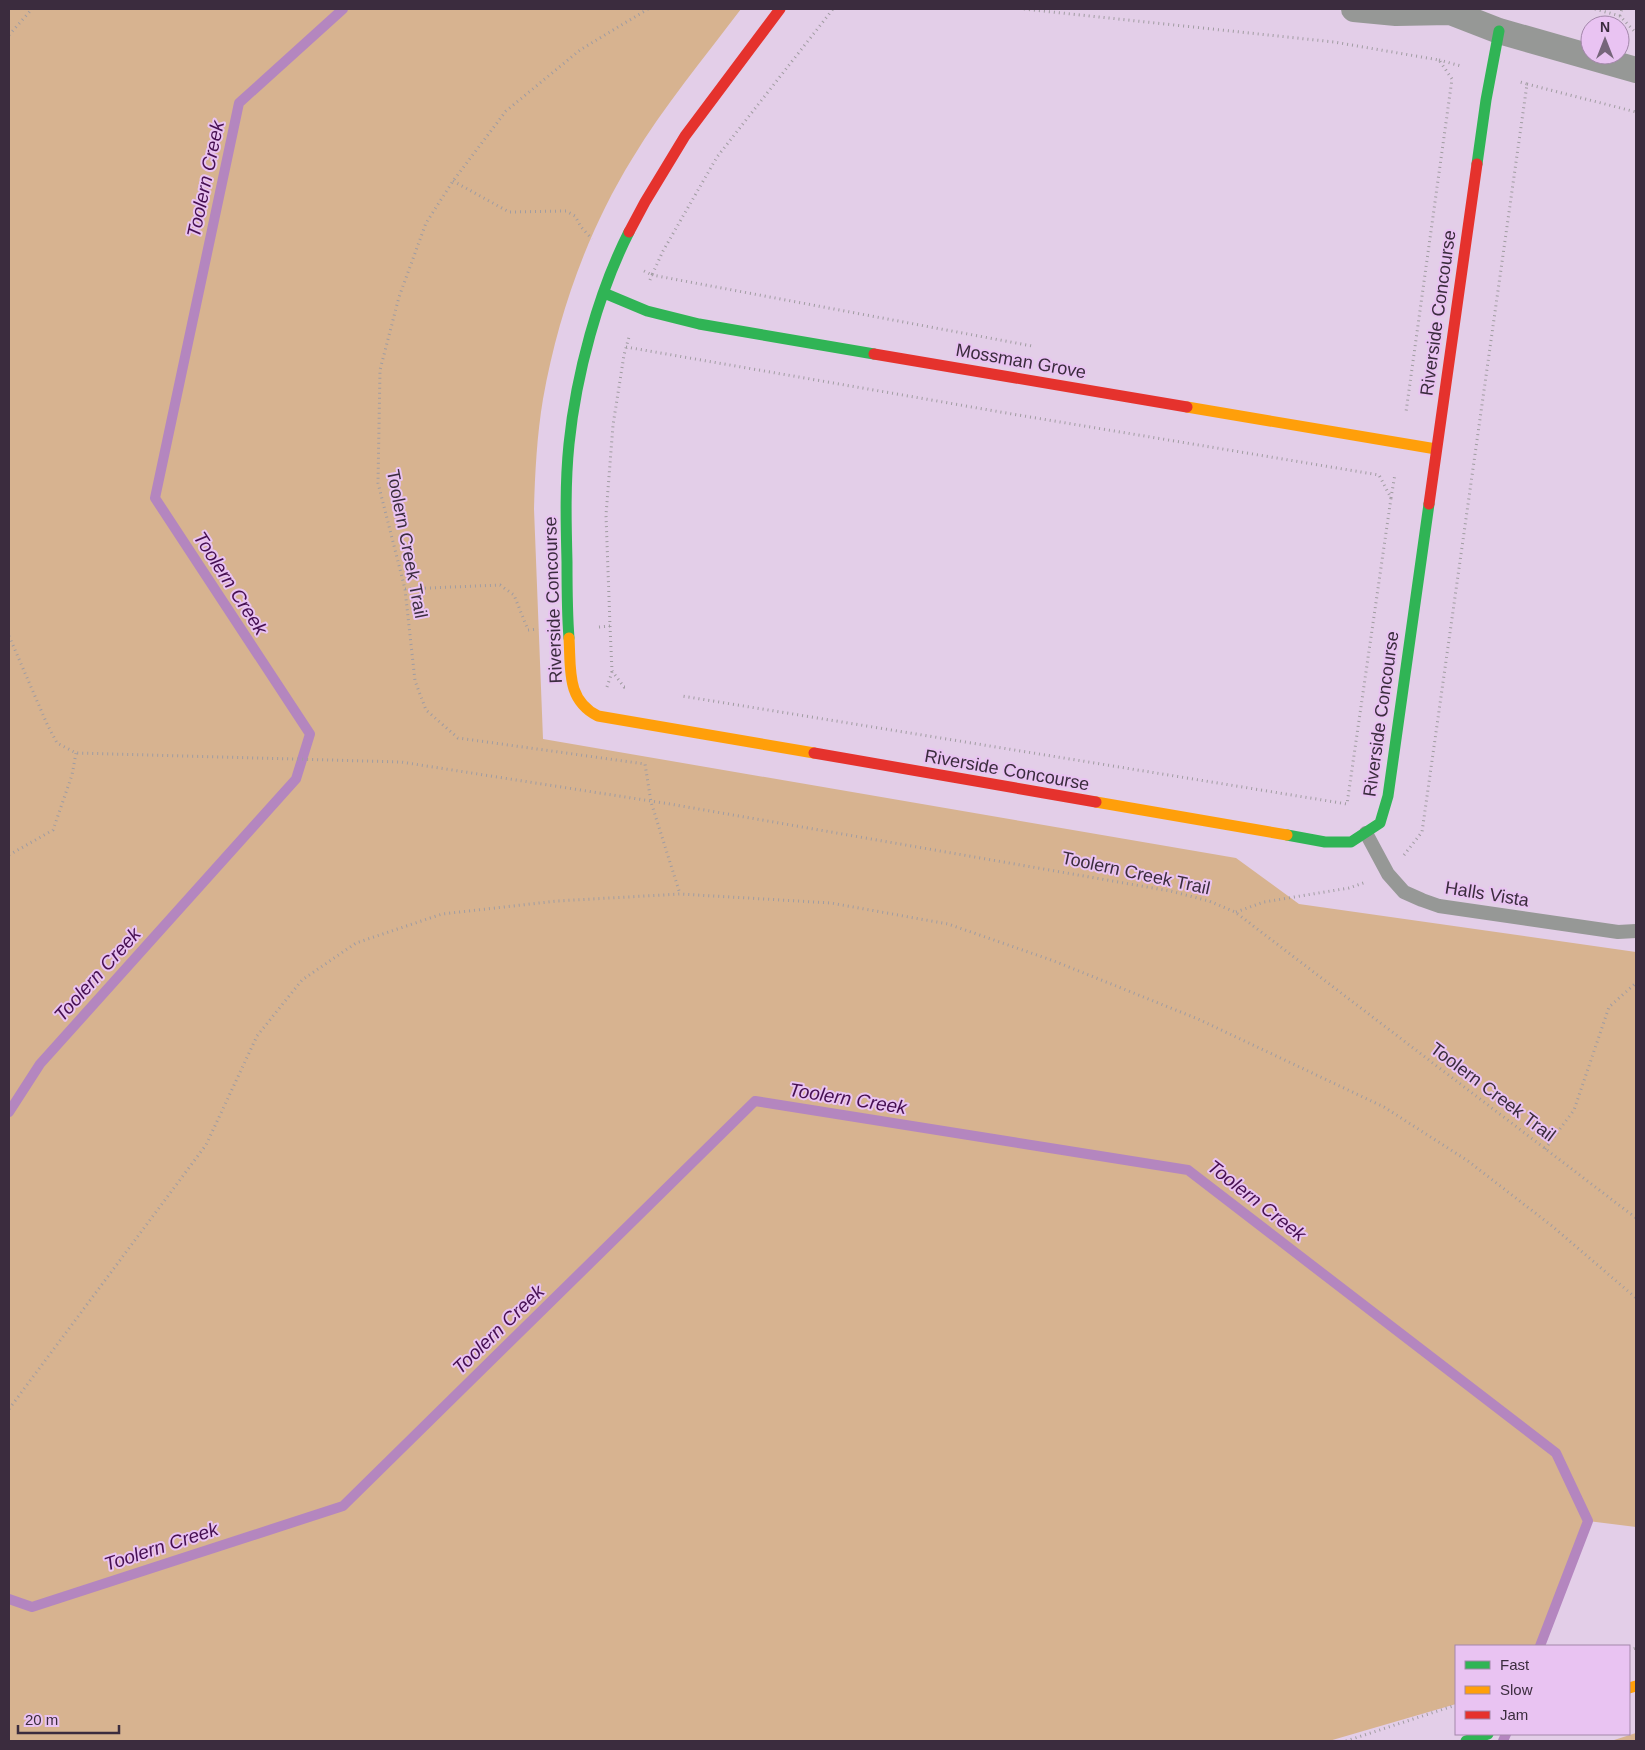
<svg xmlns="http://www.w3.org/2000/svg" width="1645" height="1750" viewBox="0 0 1645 1750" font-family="Helvetica,sans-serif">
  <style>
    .green { fill: #d7b390 }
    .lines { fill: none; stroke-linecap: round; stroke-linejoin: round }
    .stream { stroke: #b486bf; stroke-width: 10 }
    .path { stroke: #a09ca1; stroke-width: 3; stroke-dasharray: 1 4; stroke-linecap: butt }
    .lane { stroke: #969896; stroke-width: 14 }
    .street { stroke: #969896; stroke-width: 26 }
    .fast { stroke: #30b455; stroke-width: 11 }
    .slow { stroke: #ff9f0a; stroke-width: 11 }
    .jam { stroke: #e5322d; stroke-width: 11 }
    .labels { text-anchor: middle; stroke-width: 4; stroke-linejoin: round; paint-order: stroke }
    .street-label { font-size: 18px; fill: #3b2c3e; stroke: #e9c3f2 }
    .water-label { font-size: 19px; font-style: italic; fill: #460f52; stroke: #e9c3f2 }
  </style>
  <rect width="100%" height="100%" fill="#e3cee8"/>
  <path class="green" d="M 10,9 L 741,9 C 704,58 664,106 632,159 C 587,232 558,315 543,399 C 537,435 535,472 534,509 L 543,739 L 1236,858 L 1299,904 L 1636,952 L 1636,1527 L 1588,1521 L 1541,1646 L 1456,1646 L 1456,1704 L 1329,1741 L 9,1741 Z
    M 1636,1733 L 1636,1741 L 1611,1741 Z"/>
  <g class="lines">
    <path class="stream" d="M 9,1112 L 40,1064 L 296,779 L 310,734 L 155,498 L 239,103 L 343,9
      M 9,1599 L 32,1607 L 343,1506 L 755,1101 L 1188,1170 L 1556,1453 L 1588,1521 L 1540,1646
      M 1503,1741 L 1506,1734"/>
    <path class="path" d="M 648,9 L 580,50 L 506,111 L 453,181 L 426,223 L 399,297 L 380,370 L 378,483 L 405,589 L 415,681 L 426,710 L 458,738 L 645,764 L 651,802 L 680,894
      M 1024,9 L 1334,42 L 1439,60 L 1452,79 L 1406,412
      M 1595,9 L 1620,16 L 1636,33
      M 1620,16 L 1622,9
      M 9,35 L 32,9
      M 1439,60 L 1461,66
      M 1527,84 L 1636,112
      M 453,181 L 509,212 L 566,211 L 575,216 L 581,227 L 592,239
      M 644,271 L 652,275 L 663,251 L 717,157 L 833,9
      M 650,280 L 652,275 L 1032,346
      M 626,347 L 1012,414 L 1379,475 L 1391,498 L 1347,804 L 682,696
      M 1391,498 L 1395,474
      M 405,589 L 500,585 L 514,595 L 528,630 L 538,629
      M 610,626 L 612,671 L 624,687 L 626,687
      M 599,627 L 610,626 L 606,515 L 613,425 L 624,355 L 629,337
      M 9,636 L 47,724 L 57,743 L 76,753 L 401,762 L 670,804 L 1170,891 L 1209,901 L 1235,912 L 1636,1218
      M 607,687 L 612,672
      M 9,855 L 53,830 L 72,775 L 76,753
      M 1404,855 L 1422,832 L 1527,84 L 1520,82
      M 1236,912 L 1264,902 L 1349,888 L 1366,882
      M 1545,1149 L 1574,1110 L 1609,1007 L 1636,983
      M 9,1409 L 206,1145 L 257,1036 L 302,980 L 356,943 L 442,914 L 557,901 L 680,894 L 831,903 L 948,924 L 1054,961 L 1198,1019 L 1384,1107 L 1468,1161 L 1552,1226 L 1636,1298
      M 1629,1650 L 1636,1648
      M 1346,1741 L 1456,1705"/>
    <path class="lane" d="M 1366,833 L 1388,874 L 1404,892 L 1422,900 L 1439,906 L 1618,932 L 1636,931"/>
    <path class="street" d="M 1354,9 L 1396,13 L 1450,12
      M 1447,9 L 1450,12 L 1499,31 L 1636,70"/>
    <path class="fast" d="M 1477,164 L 1486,100 L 1499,31
      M 604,293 L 647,311 L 699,324 L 874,354
      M 569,638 C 567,613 567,587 567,562 C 566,523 565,483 569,444 C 576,375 598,293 629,232
      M 1287,835 L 1325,842 L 1351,842 L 1380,823 L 1388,796 L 1429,504
      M 1466,1741 L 1488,1734"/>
    <path class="slow" d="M 1187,407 L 1436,449
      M 569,638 C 571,669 566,700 598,716 L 814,753
      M 1096,802 L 1287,835
      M 1629,1688 L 1636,1686"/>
    <path class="jam" d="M 629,232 L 645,202 L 685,136 L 780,9
      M 874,354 L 1187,407
      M 1429,504 L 1477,164
      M 814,753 L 1096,802"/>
  </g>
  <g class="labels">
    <g class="street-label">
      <text transform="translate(1438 313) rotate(-82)" y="6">Riverside Concourse</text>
      <text transform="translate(1021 361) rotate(10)" y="6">Mossman Grove</text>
      <text transform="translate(407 544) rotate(79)" y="6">Toolern Creek Trail</text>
      <text transform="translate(553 600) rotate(-92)" y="6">Riverside Concourse</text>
      <text transform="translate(1381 714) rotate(-82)" y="6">Riverside Concourse</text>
      <text transform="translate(1007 770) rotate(10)" y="6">Riverside Concourse</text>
      <text transform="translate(1136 873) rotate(12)" y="6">Toolern Creek Trail</text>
      <text transform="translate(1487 894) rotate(9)" y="6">Halls Vista</text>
      <text transform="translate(1493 1092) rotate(37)" y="6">Toolern Creek Trail</text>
    </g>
    <g class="water-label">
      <text transform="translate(205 179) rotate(-78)" y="7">Toolern Creek</text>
      <text transform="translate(231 583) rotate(57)" y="7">Toolern Creek</text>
      <text transform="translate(97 974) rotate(-48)" y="7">Toolern Creek</text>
      <text transform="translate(848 1098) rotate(9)" y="7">Toolern Creek</text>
      <text transform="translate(1257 1200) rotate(38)" y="7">Toolern Creek</text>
      <text transform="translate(498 1329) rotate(-44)" y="7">Toolern Creek</text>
      <text transform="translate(161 1546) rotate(-18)" y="7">Toolern Creek</text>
    </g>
  </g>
  <rect width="1645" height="1750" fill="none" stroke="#3b2c3e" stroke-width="20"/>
  <rect x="1455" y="1645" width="175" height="90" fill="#e9c3f2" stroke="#a387aa"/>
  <rect x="1465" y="1661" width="25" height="8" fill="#30b455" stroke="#a387aa"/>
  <text x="1500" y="1670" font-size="15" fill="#3b2c3e">Fast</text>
  <rect x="1465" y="1686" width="25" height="8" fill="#ff9f0a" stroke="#a387aa"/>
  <text x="1500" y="1695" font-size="15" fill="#3b2c3e">Slow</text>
  <rect x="1465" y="1711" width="25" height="8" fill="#e5322d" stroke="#a387aa"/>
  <text x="1500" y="1720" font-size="15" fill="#3b2c3e">Jam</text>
  <g transform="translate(1605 40)"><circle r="24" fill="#e9c3f2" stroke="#a387aa"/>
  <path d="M0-4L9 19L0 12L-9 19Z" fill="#76657a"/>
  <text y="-8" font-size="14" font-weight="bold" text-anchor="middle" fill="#3b2c3e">N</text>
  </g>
  <path d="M18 1725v8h101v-8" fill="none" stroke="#3b2c3e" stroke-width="2.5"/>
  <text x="25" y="1725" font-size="15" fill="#3b2c3e" stroke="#e9c3f2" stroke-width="4" paint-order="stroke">20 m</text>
</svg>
